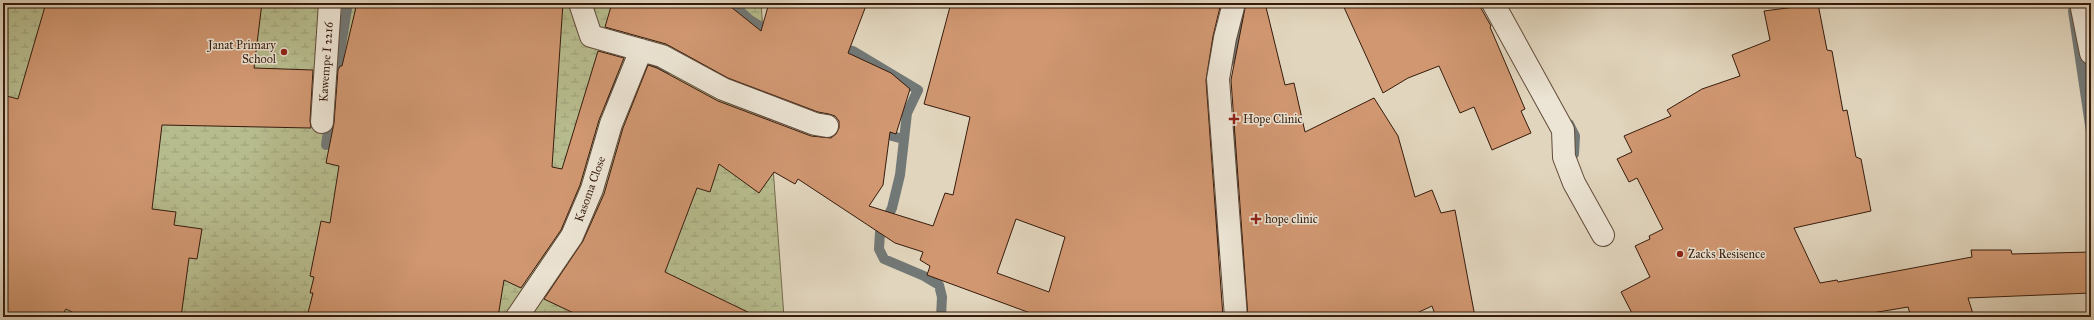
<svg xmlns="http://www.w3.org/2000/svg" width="2094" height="320" viewBox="0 0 2094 320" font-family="'IM FELL Great Primer',serif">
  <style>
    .wetland { fill: url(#wetland-marsh); stroke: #766c4d }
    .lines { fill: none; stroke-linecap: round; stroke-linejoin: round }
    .stream { stroke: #727876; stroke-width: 10 }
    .building { fill: #d09771; stroke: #361b0c; fill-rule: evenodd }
    .minor-casing { stroke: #614a38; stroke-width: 24 }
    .minor { stroke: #ece4d4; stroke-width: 22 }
    .poi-dot { fill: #8f2418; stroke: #ece4d4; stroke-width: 1.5 }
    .labels { text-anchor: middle; stroke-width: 3; stroke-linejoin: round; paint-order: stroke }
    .poi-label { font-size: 12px; fill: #361b0c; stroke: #ece4d4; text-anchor: start }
    .street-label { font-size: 12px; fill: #361b0c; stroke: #ece4d4 }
  </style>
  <defs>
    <pattern id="wetland-marsh" width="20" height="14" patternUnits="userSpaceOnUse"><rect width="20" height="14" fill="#b7bc8e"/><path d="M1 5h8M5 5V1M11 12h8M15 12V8" fill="none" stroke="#9ea179"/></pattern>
  </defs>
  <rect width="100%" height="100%" fill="#e1d5bd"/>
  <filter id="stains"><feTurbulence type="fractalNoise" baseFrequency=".005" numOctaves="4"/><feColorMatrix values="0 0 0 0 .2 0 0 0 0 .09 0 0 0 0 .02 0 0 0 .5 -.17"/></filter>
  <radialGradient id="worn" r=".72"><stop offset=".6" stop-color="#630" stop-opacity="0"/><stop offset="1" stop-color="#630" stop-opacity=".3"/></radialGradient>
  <path class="wetland" d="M 3,3 L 761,3 L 784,317 L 3,317 Z"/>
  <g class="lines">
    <path class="stream" d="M 731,3 L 750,20 L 773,34
      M 2073,11 L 2091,132
      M 837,47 L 853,51 L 918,90 L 907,113 L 900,175 L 892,208 L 880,232 L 879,249 L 884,259 L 924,276 L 939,285 L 942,297 L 941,317
      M 1228,64 L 1238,44 L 1240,15
      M 640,68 L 658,67 L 671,69
      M 334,88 L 348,3
      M 611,107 L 612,77
      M 1569,124 L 1575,136 L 1574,154
      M 1232,127 L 1239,183
      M 878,132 L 903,139
      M 326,145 L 330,118
      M 1219,203 L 1217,221 L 1221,251
      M 1242,226 L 1244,296"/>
  </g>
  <path class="building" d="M 46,3 L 262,3 L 254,68 L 313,70 L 310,121 L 311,128 L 162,125 L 152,209 L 176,212 L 174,225 L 202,229 L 197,259 L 189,258 L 181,317 L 82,317 L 66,309 L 61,317 L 3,317 L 3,95 L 18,99 Z
    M 357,3 L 563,3 L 552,167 L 562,169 L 598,51 L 624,58 L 599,120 L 580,185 L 561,230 L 521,288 L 504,280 L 498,317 L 307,317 L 313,293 L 310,293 L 314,277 L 310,276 L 321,221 L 330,223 L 339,166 L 326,163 L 334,123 L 338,70 L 340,66 L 342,66 Z
    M 612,3 L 726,3 L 761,31 L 769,3 L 867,3 L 848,53 L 891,73 L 910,89 L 896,134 L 890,132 L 883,185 L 869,206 L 933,226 L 945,193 L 953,195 L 970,117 L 924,104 L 951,3 L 1221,3 L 1213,36 L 1206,80 L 1223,317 L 1153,315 L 1041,317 L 927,275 L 930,266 L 920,260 L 923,252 L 895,243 L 798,179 L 795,184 L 774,172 L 759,193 L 719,164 L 710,192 L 697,188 L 665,272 L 758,317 L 582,317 L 544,299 L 583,241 L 604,194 L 623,128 L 648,65 L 657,68 L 718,101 L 811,136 L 831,138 L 836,134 L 839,128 L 839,121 L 835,116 L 829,114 L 818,112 L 728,78 L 666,44 L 605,27 ZM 1016,219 L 1065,237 L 1049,292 L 997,273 Z
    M 1246,3 L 1265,3 L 1285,85 L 1294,83 L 1305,132 L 1374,98 L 1398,136 L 1415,197 L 1432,190 L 1441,213 L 1455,210 L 1475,317 L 1436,317 L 1432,306 L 1408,317 L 1248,317 L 1231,80 Z
    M 1342,3 L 1478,3 L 1491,26 L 1490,27 L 1525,109 L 1521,111 L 1531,133 L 1492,150 L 1474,107 L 1460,113 L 1439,66 L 1408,78 L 1383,93 Z
    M 1818,4 L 1827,50 L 1832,51 L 1843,111 L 1847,110 L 1856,157 L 1861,159 L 1871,211 L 1794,228 L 1820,283 L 1837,280 L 1838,282 L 1972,257 L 1971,250 L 2011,250 L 2012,254 L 2091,252 L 2091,293 L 1968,298 L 1974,317 L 1911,317 L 1908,307 L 1848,317 L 1634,317 L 1621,292 L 1650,277 L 1635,246 L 1650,239 L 1649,236 L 1663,229 L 1637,178 L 1629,182 L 1617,159 L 1632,152 L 1624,136 L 1671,116 L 1667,110 L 1702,89 L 1740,76 L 1732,55 L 1770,40 L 1764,11 Z"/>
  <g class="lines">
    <defs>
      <path id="minor" d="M 580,3 L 591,36 L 662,56 L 723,89 L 815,124 L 827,126
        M 1234,3 L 1225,38 L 1218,79 L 1236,317
        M 1493,3 L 1563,130 L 1564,157 L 1574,183 L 1603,235
        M 2081,3 L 2091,53
        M 322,122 L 330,3
        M 517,317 L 572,236 L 592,189 L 611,124 L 641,50"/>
    </defs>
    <use href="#minor" class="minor-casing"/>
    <use href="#minor" class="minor"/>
  </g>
  <g class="poi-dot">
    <circle cx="284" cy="52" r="4"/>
    <path d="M1232 113h4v4h4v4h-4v4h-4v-4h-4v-4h4z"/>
    <path d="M1254 213h4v4h4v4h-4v4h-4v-4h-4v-4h4z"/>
    <circle cx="1680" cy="254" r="4"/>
  </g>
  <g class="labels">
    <g class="poi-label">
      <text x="276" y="49" text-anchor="end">Janat Primary<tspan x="276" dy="14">School</tspan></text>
      <text x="1243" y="123">Hope Clinic</text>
      <text x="1265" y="223">hope clinic</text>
      <text x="1688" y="258">Zacks Resisence</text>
    </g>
    <g class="street-label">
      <text transform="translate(326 62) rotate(-86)" y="4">Kawempe I 2216</text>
      <text transform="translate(590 189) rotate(-70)" y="4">Kasoma Close</text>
    </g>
  </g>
  <rect width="2094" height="320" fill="none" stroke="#e1d5bd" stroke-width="16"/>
  <rect x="4" y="4" width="2086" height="312" fill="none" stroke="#361b0c" stroke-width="2"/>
  <rect x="8" y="8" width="2078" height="304" fill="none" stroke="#361b0c"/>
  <rect width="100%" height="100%" filter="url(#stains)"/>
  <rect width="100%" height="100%" fill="url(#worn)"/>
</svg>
